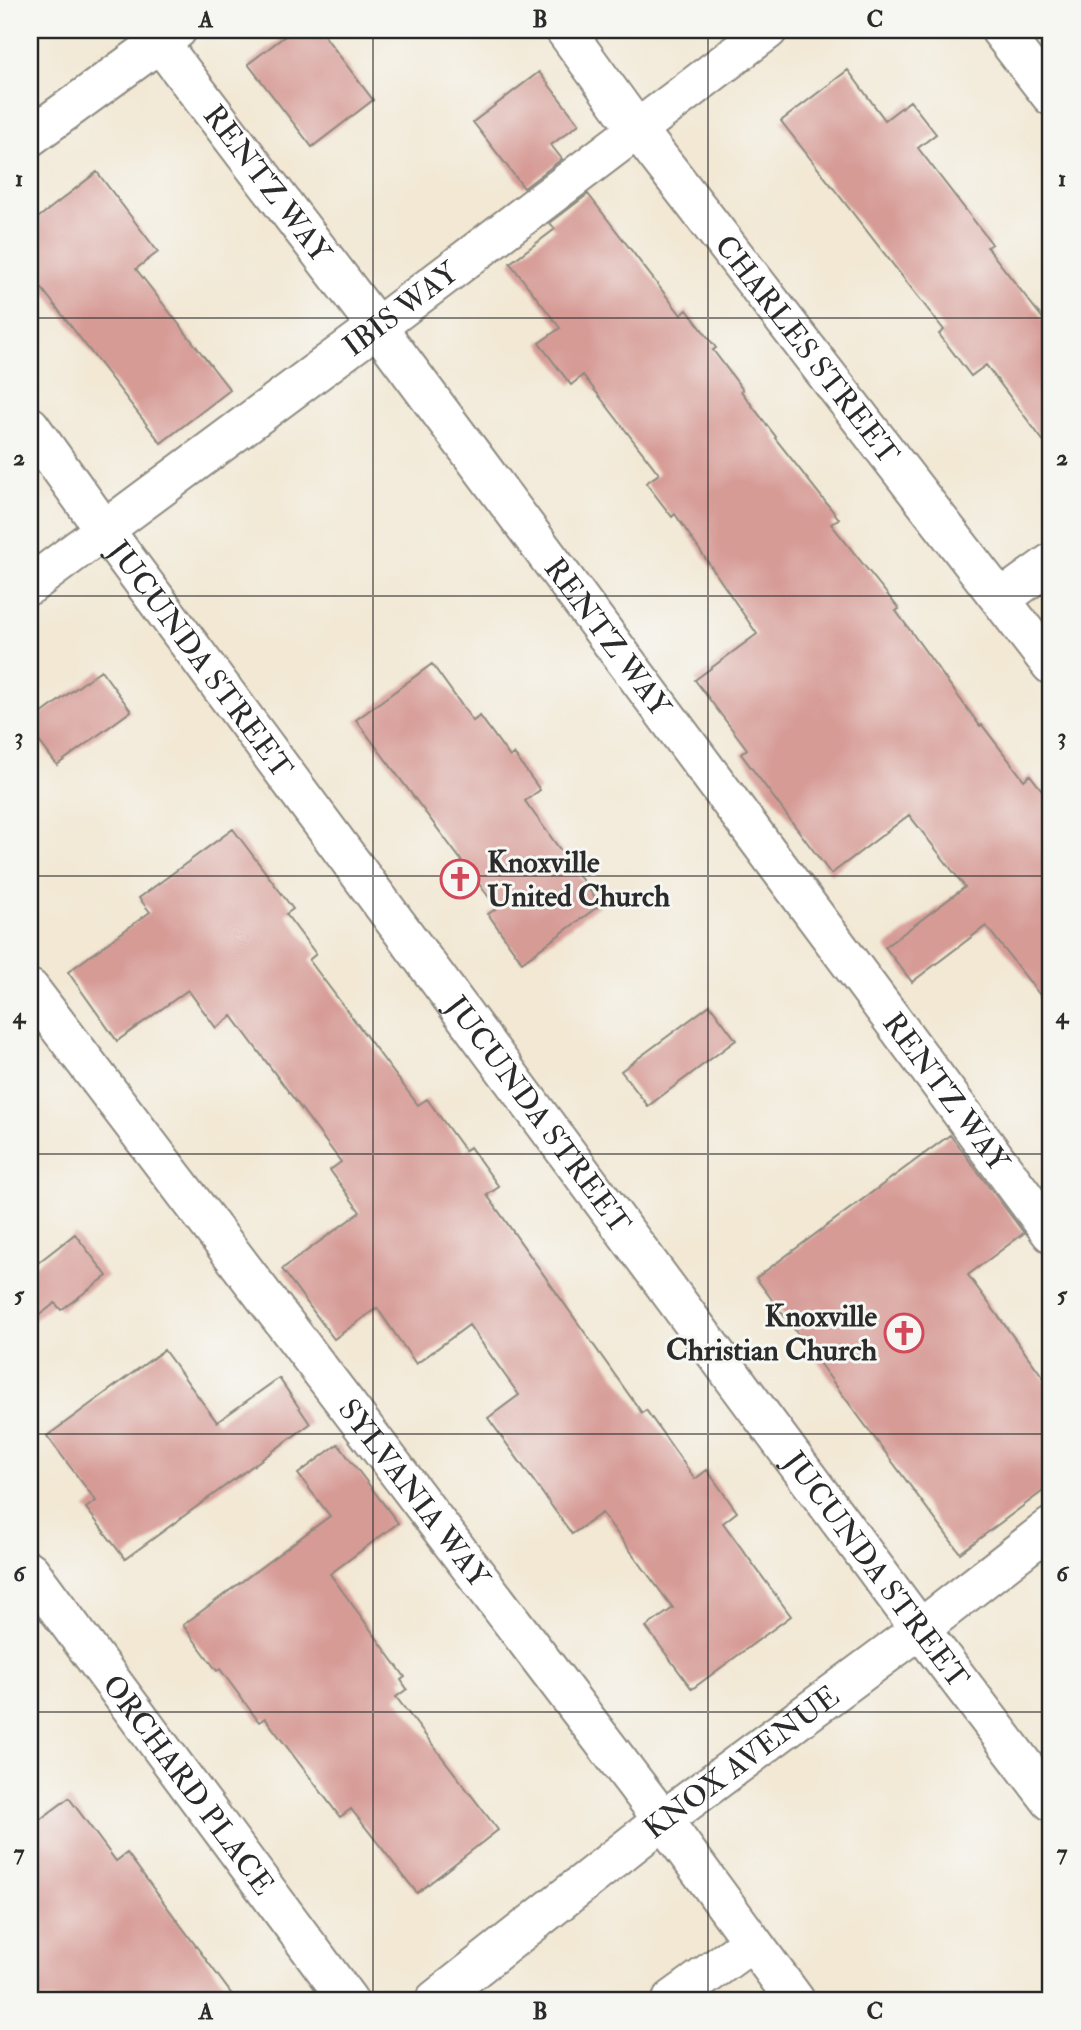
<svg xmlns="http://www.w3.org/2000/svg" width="1081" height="2030" viewBox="0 0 1081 2030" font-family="'IM FELL Double Pica',serif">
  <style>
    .building { fill: #d79b96 }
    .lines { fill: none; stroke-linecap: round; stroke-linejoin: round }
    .minor-casing { stroke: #8e8a80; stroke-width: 42 }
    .minor { stroke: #fff; stroke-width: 38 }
    .grid { fill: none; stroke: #2b2b2b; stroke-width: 2; stroke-opacity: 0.55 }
    .labels { text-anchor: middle; stroke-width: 6; stroke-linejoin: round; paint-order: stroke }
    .street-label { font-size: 30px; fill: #2b2b2b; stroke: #f6f6f2 }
    .poi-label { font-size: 30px; font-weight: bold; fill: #2b2b2b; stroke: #f6f6f2; text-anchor: start }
    .neatline { fill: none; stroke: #2b2b2b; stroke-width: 2.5 }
    .grid-label { font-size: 23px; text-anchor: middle; font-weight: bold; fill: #2b2b2b }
  </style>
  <rect width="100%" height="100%" fill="#f6f6f2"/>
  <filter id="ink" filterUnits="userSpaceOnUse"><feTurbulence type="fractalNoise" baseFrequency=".0143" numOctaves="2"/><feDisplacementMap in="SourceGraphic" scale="14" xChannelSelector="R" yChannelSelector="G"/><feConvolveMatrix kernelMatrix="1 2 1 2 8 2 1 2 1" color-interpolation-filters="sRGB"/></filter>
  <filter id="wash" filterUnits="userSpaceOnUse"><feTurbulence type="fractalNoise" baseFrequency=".00686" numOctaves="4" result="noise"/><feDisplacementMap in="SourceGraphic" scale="28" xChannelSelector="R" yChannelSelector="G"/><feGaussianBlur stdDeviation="1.57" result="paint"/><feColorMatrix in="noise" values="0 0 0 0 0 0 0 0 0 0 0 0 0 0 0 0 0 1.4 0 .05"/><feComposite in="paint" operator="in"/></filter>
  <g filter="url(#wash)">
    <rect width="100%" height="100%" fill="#f2e8d4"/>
    <g id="blocks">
      <path class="building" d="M 293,30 L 320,30 L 373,100 L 312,147 L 248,64 Z
        M 848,70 L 885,120 L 910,101 L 936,134 L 918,148 L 992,244 L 987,247 L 1051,329 L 1051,451 L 986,365 L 971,376 L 939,334 L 944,330 L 781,121 Z
        M 539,72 L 579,124 L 551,145 L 562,159 L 524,188 L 473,122 Z
        M 97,172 L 158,252 L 136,269 L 230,390 L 161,443 L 30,273 L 30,224 Z
        M 588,194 L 681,315 L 687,310 L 716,348 L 713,350 L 743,390 L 741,391 L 776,437 L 775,438 L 839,519 L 831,524 L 899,609 L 896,611 L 980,726 L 982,725 L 1024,780 L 1030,775 L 1051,802 L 1051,1009 L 986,926 L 912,982 L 885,947 L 965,887 L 909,815 L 831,874 L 741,754 L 747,749 L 695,680 L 757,634 L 675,514 L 672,517 L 646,483 L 659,474 L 583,375 L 571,385 L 539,343 L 560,328 L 510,263 L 555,229 L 550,223 Z
        M 432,664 L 473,721 L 480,716 L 510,757 L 514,754 L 540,790 L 525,801 L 600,905 L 522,962 L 488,914 L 497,908 L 356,720 Z
        M 101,670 L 131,711 L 57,765 L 30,729 L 30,722 Z
        M 233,829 L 293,909 L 286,914 L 316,954 L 309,960 L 418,1105 L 427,1099 L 465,1151 L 470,1147 L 499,1187 L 487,1195 L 642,1413 L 646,1410 L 695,1479 L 707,1470 L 737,1512 L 723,1523 L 791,1616 L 692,1689 L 646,1627 L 673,1608 L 602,1513 L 572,1534 L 488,1418 L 519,1395 L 469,1325 L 416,1364 L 377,1308 L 334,1339 L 282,1269 L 360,1212 L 330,1170 L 341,1162 L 232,1016 L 216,1028 L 188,990 L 117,1041 L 68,972 L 150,912 L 139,898 Z
        M 710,1005 L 736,1040 L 648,1106 L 621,1071 Z
        M 950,1135 L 1024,1233 L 968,1275 L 1051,1388 L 1051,1485 L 960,1553 L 756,1278 Z
        M 75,1234 L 107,1276 L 61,1310 L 55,1303 L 30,1323 L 30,1269 Z
        M 164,1350 L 217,1422 L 279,1378 L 310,1424 L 125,1559 L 86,1508 L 96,1501 L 47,1436 Z
        M 338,1444 L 398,1523 L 330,1574 L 405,1677 L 401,1680 L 407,1689 L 396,1697 L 498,1830 L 417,1893 L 351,1809 L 340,1817 L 265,1718 L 259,1722 L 220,1669 L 217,1671 L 183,1625 L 330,1516 L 298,1474 Z
        M 69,1798 L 116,1861 L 127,1853 L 236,2000 L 30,2000 L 30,1827 Z"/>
    </g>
  </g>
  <g filter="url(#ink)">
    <use href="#blocks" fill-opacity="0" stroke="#8e8a80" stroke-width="2"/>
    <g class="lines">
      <defs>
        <g id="minor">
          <path id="s1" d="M 565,30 L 636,128 L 1051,665"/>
          <path d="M 1000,30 L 1051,96"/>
          <path id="s2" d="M 160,43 L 377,327 L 1051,1233"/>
          <path d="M 30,137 L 177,30"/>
          <path id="s3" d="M 30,426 L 103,528 L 920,1629 L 1051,1801"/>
          <path id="s4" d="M 30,585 L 377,327 L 768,30"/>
          <path d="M 1001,599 L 1051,563"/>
          <path id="s5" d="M 30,989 L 663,1820 L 795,2000"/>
          <path id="s6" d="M 30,1571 L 348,2000"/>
          <path id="s7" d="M 435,2000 L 663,1820 L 920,1629 L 1051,1527"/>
          <path d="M 672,2000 L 752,1942"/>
        </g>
      </defs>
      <use href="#minor" class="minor-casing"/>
      <use href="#minor" class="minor"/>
    </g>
  </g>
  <path class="grid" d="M 373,30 L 373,2000M 708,30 L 708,2000M 30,318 L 1051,318M 30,596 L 1051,596M 30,876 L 1051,876M 30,1154 L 1051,1154M 30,1434 L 1051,1434M 30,1712 L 1051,1712"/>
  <defs>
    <symbol id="church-ring" viewBox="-11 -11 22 22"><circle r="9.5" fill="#f6f6f2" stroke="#d1495b" stroke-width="1.5"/><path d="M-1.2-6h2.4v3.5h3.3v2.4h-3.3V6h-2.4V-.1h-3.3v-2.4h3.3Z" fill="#d1495b"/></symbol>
  </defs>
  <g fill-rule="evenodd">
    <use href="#church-ring" x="438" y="857" width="44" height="44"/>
    <use href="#church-ring" x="882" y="1311" width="44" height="44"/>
  </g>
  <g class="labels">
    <g class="street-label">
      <text dy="10" stroke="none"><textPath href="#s2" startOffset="177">RENTZ WAY</textPath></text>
      <text dy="10" stroke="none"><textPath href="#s4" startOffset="462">IBIS WAY</textPath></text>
      <text dy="10" stroke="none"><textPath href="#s1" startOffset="401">CHARLES STREET</textPath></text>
      <text dy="10" stroke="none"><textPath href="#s2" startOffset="744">RENTZ WAY</textPath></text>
      <text dy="10" stroke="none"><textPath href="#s3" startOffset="289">JUCUNDA STREET</textPath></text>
      <text dy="10" stroke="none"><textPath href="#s2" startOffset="1311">RENTZ WAY</textPath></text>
      <text dy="10" stroke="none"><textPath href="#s3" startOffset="856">JUCUNDA STREET</textPath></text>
      <text dy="10" stroke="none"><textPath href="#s5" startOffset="634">SYLVANIA WAY</textPath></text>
      <text dy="10" stroke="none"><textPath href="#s3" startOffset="1423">JUCUNDA STREET</textPath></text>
      <text dy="10" stroke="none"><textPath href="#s7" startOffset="388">KNOX AVENUE</textPath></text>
      <text dy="10" stroke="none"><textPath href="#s6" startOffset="266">ORCHARD PLACE</textPath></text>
    </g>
    <g class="poi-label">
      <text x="487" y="872">Knoxville<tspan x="487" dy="34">United Church</tspan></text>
      <text x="877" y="1326" text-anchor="end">Knoxville<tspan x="877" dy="34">Christian Church</tspan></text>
    </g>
  </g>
  <rect width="1081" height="2030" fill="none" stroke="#f6f6f2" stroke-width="77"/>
  <rect x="38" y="38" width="1004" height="1954" class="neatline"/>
  <g class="grid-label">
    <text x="206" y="27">A</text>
    <text x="540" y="27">B</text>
    <text x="875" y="27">C</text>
    <text x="19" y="186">1</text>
    <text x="1062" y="186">1</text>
    <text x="19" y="465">2</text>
    <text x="1062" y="465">2</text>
    <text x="19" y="744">3</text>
    <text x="1062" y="744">3</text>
    <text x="19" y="1023">4</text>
    <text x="1062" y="1023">4</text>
    <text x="19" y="1302">5</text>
    <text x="1062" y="1302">5</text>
    <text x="19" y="1581">6</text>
    <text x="1062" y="1581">6</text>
    <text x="19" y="1860">7</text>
    <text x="1062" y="1860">7</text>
    <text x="206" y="2019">A</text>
    <text x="540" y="2019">B</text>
    <text x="875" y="2019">C</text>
  </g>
</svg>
